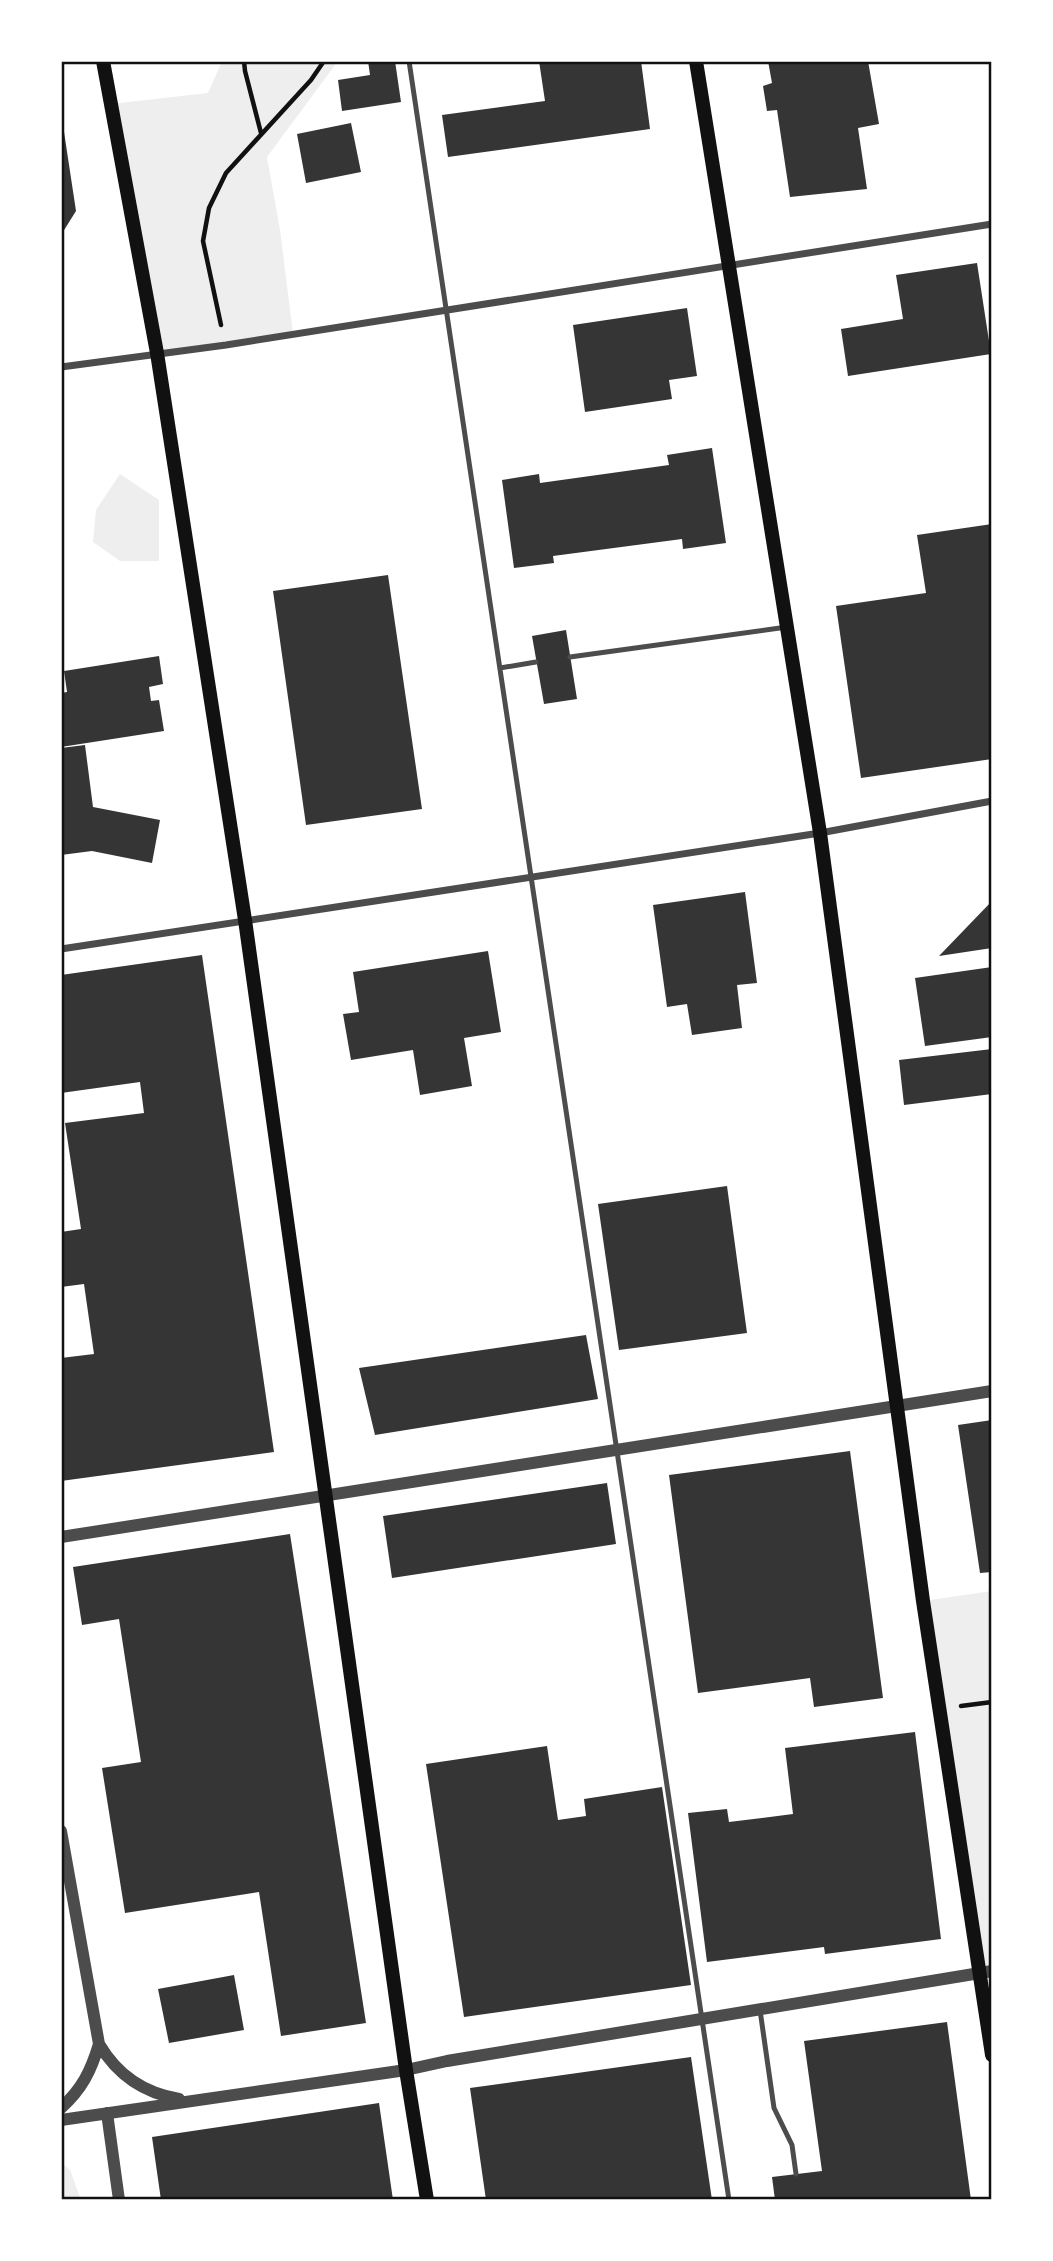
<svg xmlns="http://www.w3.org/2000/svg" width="1053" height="2261" viewBox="0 0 1053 2261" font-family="Jost,sans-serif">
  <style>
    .green { fill: #eee }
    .building { fill: #353535 }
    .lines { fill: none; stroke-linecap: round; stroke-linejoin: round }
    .path { stroke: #111; stroke-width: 4.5 }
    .service { stroke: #4c4c4c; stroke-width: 5 }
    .minor { stroke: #4c4c4c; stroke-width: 7 }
    .tertiary { stroke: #4c4c4c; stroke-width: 12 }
    .secondary { stroke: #111; stroke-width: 14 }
    .neatline { fill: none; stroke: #111; stroke-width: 2.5 }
  </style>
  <rect width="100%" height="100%" fill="#fff"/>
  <path class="green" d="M 222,61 L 338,61 L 267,157 L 280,230 L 293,334 L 157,353 L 111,104 L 208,93 Z
    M 120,474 L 159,500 L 159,561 L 120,561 L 93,542 L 96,510 Z
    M 992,1591 L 992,1971 L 980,1973 L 923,1601 Z
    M 61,2162 L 70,2170 L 81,2200 L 61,2200 Z"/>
  <path class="building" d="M 368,61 L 395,61 L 401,102 L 342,111 L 338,80 L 370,75 Z
    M 539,61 L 641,61 L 650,129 L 448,157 L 442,115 L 545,101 Z
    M 768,61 L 868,61 L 879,124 L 858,128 L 867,189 L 790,197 L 777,110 L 767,111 L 763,86 L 772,83 Z
    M 61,112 L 76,211 L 61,235 Z
    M 351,123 L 361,172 L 306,183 L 297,134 Z
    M 977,263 L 991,354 L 848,376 L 841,329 L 903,319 L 896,275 Z
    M 687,308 L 697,376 L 669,380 L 672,399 L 585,412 L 573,325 Z
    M 712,448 L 726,543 L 683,549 L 682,539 L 553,556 L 554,563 L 514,568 L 502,480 L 539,474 L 540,483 L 669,465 L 667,455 Z
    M 992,524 L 992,759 L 861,778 L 836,606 L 926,593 L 917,535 Z
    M 388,575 L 422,809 L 306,825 L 273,591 Z
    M 566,630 L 577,699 L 544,704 L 532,636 Z
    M 159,656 L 163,684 L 149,687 L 151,701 L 159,700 L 164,731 L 61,747 L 61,693 L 67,692 L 64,671 Z
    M 85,745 L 93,807 L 160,820 L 152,863 L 92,851 L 61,855 L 61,748 Z
    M 745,892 L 757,983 L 737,985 L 742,1028 L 692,1035 L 687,1004 L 667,1007 L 653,905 Z
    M 992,901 L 992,948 L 939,956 Z
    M 488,951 L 501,1032 L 464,1038 L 472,1086 L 420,1095 L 413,1050 L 351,1060 L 343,1014 L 359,1012 L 353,972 Z
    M 202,955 L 274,1452 L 61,1481 L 61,1358 L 94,1354 L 84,1284 L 61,1287 L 61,1232 L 81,1229 L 65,1123 L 144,1113 L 140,1082 L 61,1093 L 61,975 Z
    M 992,967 L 992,1037 L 925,1046 L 915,978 Z
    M 992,1049 L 992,1094 L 904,1105 L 899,1060 Z
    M 727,1186 L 747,1333 L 619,1350 L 598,1204 Z
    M 586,1335 L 598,1399 L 375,1435 L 359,1368 Z
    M 992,1420 L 992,1572 L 980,1573 L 958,1425 Z
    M 850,1451 L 883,1698 L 814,1707 L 810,1678 L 698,1693 L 669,1475 Z
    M 607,1483 L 616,1544 L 392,1578 L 383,1516 Z
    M 290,1534 L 366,2023 L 281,2036 L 259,1892 L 125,1913 L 102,1768 L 141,1762 L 119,1619 L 82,1625 L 73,1567 Z
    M 915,1732 L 941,1939 L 825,1954 L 824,1947 L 707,1962 L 688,1813 L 727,1809 L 729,1822 L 793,1814 L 785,1748 Z
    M 547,1746 L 558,1820 L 586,1816 L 584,1799 L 662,1787 L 691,1985 L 464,2017 L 426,1764 Z
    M 234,1975 L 244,2030 L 169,2043 L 158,1989 Z
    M 947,2022 L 971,2200 L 775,2200 L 772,2177 L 822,2171 L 804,2041 Z
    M 691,2057 L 712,2200 L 486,2200 L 470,2088 Z
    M 379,2103 L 393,2200 L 161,2200 L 152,2137 Z"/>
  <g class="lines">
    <path class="path" d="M 244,61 L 245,71 L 261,133
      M 221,325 L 203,241 L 209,208 L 226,173 L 311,80 L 324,61
      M 961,1706 L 992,1702"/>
    <path class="service" d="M 409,61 L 729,2200
      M 570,657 L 787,627
      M 500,668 L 536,662
      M 760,2010 L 774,2108 L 792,2145 L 796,2174"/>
    <path class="minor" d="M 61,367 L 226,345 L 992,224
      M 61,949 L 820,833 L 992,801"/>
    <path class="tertiary" d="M 61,1537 L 992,1391
      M 61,1831 L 99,2044 C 91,2071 82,2089 61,2108
      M 99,2044 C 118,2076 144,2093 179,2099
      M 107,2113 L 119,2200
      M 61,2120 L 406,2070 L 447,2061 L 992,1971"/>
    <path class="secondary" d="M 103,61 L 157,353 L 245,920 L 406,2070 L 427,2200
      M 696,61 L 820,833 L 923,1601 L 992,2055"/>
  </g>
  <rect width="1053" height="2261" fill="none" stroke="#ffffff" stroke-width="126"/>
  <rect x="63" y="63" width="927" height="2135" class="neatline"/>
</svg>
